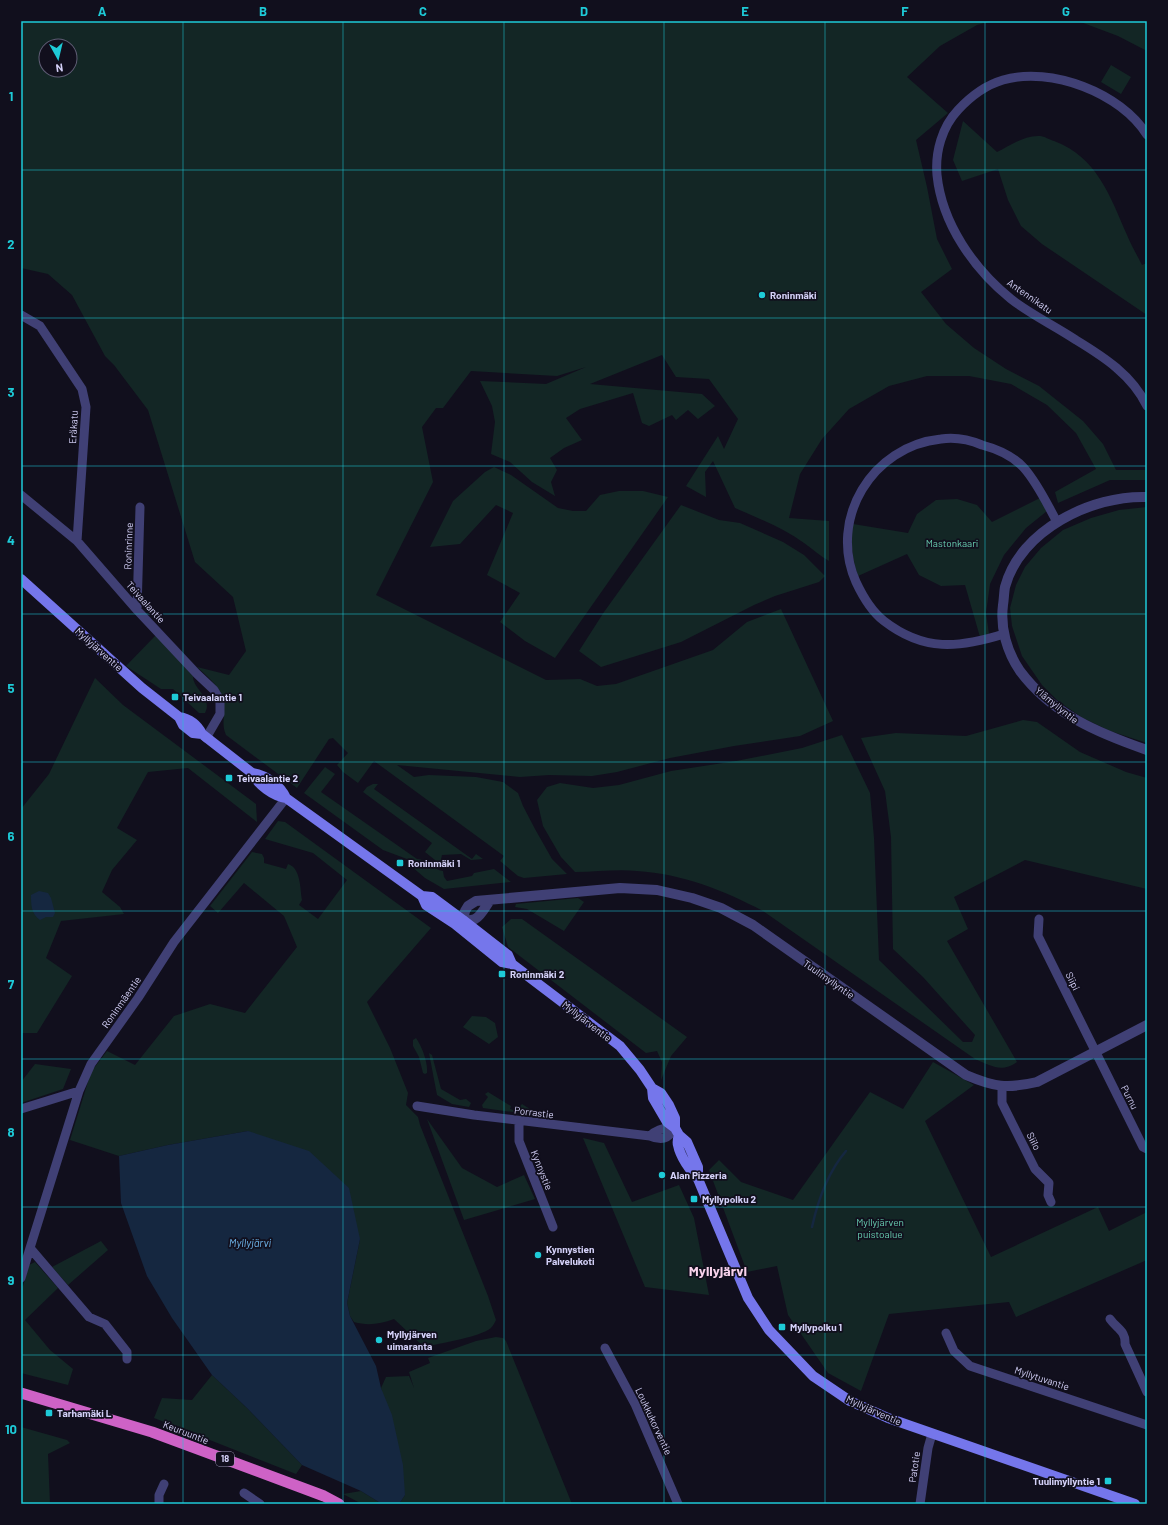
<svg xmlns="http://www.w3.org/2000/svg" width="1168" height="1525" viewBox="0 0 1168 1525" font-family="Barlow,sans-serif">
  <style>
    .green { fill: #132625; fill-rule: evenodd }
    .water { fill: #152740 }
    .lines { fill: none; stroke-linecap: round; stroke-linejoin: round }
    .stream { stroke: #152740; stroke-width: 2.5 }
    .minor { stroke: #404075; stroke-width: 9 }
    .tertiary { stroke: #404075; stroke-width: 10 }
    .secondary { stroke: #7576eb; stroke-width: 10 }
    .trunk { stroke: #ce62c6; stroke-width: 11 }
    .grid { fill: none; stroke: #1ecad7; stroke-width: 1; stroke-opacity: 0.55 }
    .poi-dot { fill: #1ecad7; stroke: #110f1d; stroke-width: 1.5 }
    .labels { text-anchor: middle; stroke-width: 3.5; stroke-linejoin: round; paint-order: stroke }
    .shield { fill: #110f1d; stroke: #9a97b6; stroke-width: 1 }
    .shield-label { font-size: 9px; font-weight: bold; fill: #d4d1f8 }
    .poi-label { font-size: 10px; font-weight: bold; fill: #d4d1f8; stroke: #110f1d; text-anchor: start }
    .street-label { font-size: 10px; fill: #d4d1f8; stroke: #110f1d }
    .park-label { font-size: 10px; fill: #68ceb1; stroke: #110f1d }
    .water-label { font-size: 11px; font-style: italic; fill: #6db4ea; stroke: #110f1d }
    .district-label { font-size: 14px; font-weight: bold; fill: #f9d3ec; stroke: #110f1d }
    .neatline { fill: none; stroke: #1ecad7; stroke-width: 1.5 }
    .grid-label { font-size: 13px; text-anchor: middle; font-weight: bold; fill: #1ecad7 }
  </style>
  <rect width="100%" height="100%" fill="#110f1d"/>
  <path class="green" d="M 21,21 L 993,21 L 977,25 L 940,46 L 907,77 L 948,113 L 916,140 L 927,187 L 937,239 L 952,269 L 921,292 L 946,324 L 974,348 L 1006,369 L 1039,386 L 1083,421 L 1103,444 L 1116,470 L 1147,470 L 1147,480 L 1110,480 L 1058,503 L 1055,492 L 1096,469 L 1076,433 L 1047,405 L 1011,384 L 969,376 L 927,376 L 889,386 L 849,409 L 822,439 L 800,474 L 789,518 L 829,521 L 829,561 C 820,556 813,549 804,543 C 783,528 758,518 735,508 L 713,461 L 705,472 L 706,497 L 686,486 L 718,436 L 724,449 L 738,419 L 709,379 L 676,377 L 662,355 L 590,384 L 702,394 L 715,406 L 698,419 L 688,410 L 676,420 L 672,415 L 649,426 L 642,423 L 633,393 L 580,409 L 566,418 L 582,440 L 564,448 L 550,458 L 557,470 L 551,482 L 555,496 L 532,482 L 510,462 L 491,454 L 495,422 L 492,406 L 480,381 L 546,384 L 586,367 L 557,376 L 471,371 L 443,408 L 436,408 L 422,427 L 433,482 L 376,595 L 546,680 L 580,679 L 597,686 L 616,684 L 713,650 L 747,622 L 781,609 L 833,721 L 800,736 L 734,746 L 670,758 L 617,772 L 592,776 L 549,775 L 520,777 L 397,765 L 414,777 L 429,775 L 476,777 L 503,782 L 518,793 L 523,806 L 535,829 L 552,859 L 567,874 L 524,878 L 518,876 L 500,861 L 504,856 L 374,761 L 358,783 L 343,772 L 337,765 L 348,753 L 333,738 L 329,739 L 297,788 L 226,735 C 222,726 224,720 224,711 C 225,690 211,680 197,667 L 229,675 L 246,651 L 233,597 L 195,562 L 148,410 L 114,365 L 105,356 L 72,295 L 48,274 L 21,268 ZM 46,46 L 70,46 L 70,70 L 46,70 Z
    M 1078,21 L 1147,21 L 1147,51 L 1118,36 Z
    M 1111,65 L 1131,77 L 1121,94 L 1101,82 Z
    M 963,121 L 997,152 C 1010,146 1024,135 1040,136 C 1044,136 1050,140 1054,141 C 1097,157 1110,196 1127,235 C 1131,245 1137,255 1142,265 L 1147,263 L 1147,315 L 1042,244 L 1021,226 L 1008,200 L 998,169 L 962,181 L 953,160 Z
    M 494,467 L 511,475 L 558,508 L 573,511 L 586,511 L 600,495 L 619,491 L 643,491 L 668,497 L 555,658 L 525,641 L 500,622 L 520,593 L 487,575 L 513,513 L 496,505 L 460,544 L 430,547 L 453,501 L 485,472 Z
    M 1040,498 L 1047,511 L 1026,528 L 1004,555 L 990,584 L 986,613 L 989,634 L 980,637 L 965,585 L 941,586 L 919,575 L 907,554 L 858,576 C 852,559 850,541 853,524 L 908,533 L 917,514 L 936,500 L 957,499 L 977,505 L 992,522 Z
    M 681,505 L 719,520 L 740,523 L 783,542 L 804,555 L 825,576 L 819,582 L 775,596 L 754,605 L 681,642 L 601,667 L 579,651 L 604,612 Z
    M 1147,507 L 1147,743 L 1110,731 L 1083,718 L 1058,701 L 1042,685 L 1022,656 L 1012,626 L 1010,608 L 1016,585 L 1025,567 L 1041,548 L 1063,530 L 1091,518 L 1119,510 Z
    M 156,635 L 193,676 C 193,690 213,697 205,713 L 199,713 L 173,689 L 161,689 L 126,666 Z
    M 95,678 L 123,705 L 256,804 L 257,822 L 188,768 L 148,772 L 117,828 L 137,840 L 112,870 L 102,892 L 120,907 L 124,914 L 61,921 L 46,958 L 72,976 L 37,1033 L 21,1033 L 21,809 L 49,774 Z
    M 1023,720 L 1037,722 L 1080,752 L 1126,772 L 1147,778 L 1147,889 L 1025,860 L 954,897 L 968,929 L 947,941 L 1017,1062 C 1001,1073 992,1066 975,1059 L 763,911 C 723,890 683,874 637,871 C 617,869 596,872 575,872 L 561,857 L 543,826 L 537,800 L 547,787 L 560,783 L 593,788 L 619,785 L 671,771 L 736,761 L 802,748 L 842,735 L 870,793 L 874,838 L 879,960 L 963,1042 L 972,1042 L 975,1035 L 923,977 L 893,949 L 891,837 L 885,791 L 861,738 L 896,733 L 966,736 Z
    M 325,767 L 335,774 L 321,792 L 417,859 C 427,859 433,870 443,871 L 444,877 L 447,881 L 472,876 L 474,873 L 494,869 L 511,882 L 444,889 L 425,878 L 411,866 L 407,859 L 383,850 L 304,793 Z
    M 373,784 L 378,784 L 374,789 L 472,859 L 476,854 L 483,859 L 471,860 L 461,854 L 442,855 L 440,864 L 425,852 L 432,843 L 363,792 L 367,787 Z
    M 278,821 L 285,822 L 431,928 L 367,1002 L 390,1048 L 408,1093 L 406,1105 L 418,1117 L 420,1125 L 488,1296 L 496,1320 C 494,1324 492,1328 488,1330 C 474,1338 441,1343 424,1347 L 394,1319 C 380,1324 368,1326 354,1322 L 350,1316 L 347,1303 L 360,1239 L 248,1131 L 168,1145 L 119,1156 L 70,1140 L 91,1072 L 107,1051 L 135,1065 L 174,1016 L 210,1004 L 245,1013 L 297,947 L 284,916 L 244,883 L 218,913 L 210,906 L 252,852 L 262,854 L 264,858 L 264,863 L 286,869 L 288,864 C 301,868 300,889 302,900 L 299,905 L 318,919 L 347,880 L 313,853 L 265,839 Z
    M 578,898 L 584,902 L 564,931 L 527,909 L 515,907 L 516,904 Z
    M 511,919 L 522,919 L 687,1037 L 671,1056 L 661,1080 L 662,1062 L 657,1051 L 646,1053 L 508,947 L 502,927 Z
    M 472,1016 L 486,1017 L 495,1023 L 498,1037 L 489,1044 L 463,1027 Z
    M 416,1038 C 422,1047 428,1062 427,1073 L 425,1074 L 423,1073 L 419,1057 L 413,1046 L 413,1040 Z
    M 429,1053 L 432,1055 L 441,1089 L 460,1100 L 466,1099 L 471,1103 L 469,1107 L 452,1104 L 437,1095 Z
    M 933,1062 L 974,1085 L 925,1121 L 991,1257 L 1098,1207 L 1109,1231 L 1147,1212 L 1147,1260 L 1016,1317 L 1009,1302 L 889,1314 L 861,1391 L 828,1373 L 788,1315 L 777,1266 L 747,1272 L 709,1170 L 719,1160 L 741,1182 L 793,1200 L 870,1092 L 903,1109 Z
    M 35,1064 L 71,1069 L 63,1089 L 21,1103 L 21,1082 Z
    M 488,1092 L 511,1106 L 510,1109 L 516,1111 L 522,1104 L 533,1111 L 535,1115 L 483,1108 L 482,1105 L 488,1097 L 485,1094 Z
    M 427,1119 L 462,1168 L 497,1187 L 524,1175 L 535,1199 L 464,1220 Z
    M 583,1138 L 604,1143 L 632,1202 L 679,1185 L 694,1218 L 709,1295 L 645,1287 Z
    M 101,1241 L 108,1250 L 68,1285 L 52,1267 Z
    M 35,1262 L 58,1288 L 25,1320 L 50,1350 L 73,1369 L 68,1385 L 21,1373 L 21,1293 L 29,1265 Z
    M 496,1337 L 503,1338 L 506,1341 L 572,1504 L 399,1504 L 405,1495 L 381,1388 L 386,1377 L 409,1376 L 414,1388 L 409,1372 L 430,1363 L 428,1358 L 476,1341 Z
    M 212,1375 L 247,1408 L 302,1465 L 296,1474 L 154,1418 L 162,1398 L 192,1400 Z
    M 21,1427 L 67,1440 L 70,1443 L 48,1454 L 50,1504 L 21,1504 Z
    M 361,1491 L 382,1504 L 362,1504 L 343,1494 Z"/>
  <path class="water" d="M 39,891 L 48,893 L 51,898 L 55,913 L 53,917 L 46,917 L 40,920 C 31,914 31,904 31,895 Z
    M 248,1131 L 309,1151 L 349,1188 L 360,1239 L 347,1303 L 350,1316 L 376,1366 L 381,1388 L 392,1415 L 403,1465 L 405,1495 L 399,1504 L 382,1504 L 361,1491 L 302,1465 L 247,1408 L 212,1375 L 172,1318 L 147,1276 L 121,1203 L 119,1156 L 168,1145 Z"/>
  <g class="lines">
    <path class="stream" d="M 812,1227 C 818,1200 828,1172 846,1151"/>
    <path class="minor" d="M 1147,135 C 1121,93 1051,66 1003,80 C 986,85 970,97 958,110 C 942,127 935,152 937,175 C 942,224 974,269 1011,299 C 1030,314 1055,326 1076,340 C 1104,357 1132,375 1147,406
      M 21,315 L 40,326 L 82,389 L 86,407 L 77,541
      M 21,495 L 77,541 L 137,610 L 197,674 L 214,690 L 220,700 L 220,714 L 206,738
      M 137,610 L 140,507
      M 1004,634 C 959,648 924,652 884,621 C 871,611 863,597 856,582 C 828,519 872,446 941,439 C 954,437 970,440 982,445 C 997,449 1014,457 1024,468 C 1038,484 1047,504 1057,522
      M 1039,919 L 1038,936 L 1143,1147 L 1147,1149
      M 1002,1087 L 1002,1103 L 1035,1169 L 1049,1183 L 1048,1195 L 1051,1202
      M 417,1106 L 474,1115 L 650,1136 C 662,1141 668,1139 675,1128 C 665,1127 657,1129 650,1136
      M 21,1109 L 79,1091
      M 519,1121 L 519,1141 L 553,1227
      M 21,1278 L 30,1248
      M 1110,1319 C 1117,1329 1126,1331 1125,1344 L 1147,1392
      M 946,1333 L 954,1351 L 970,1366 L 1147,1425
      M 605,1348 L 635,1404 L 678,1504
      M 127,1359 L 127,1352 L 105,1324 L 89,1317 L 30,1248 L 79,1091 L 91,1064 L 138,998 L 174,942 L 286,798
      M 244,1493 L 260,1504
      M 159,1504 L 159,1495 L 164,1484
      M 920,1504 L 928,1448 L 932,1434"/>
    <path class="tertiary" d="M 1147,497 C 1092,495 1020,530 1005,587 C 1004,592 1004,599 1003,605 C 1000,628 1007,652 1020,671 C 1052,714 1098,733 1147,750
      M 463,920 L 465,911 L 468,906 L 476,901 L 620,888 L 657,890 L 692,898 L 721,908 L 753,925 L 966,1075 C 994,1087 1007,1089 1037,1082 L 1147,1025
      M 458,923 C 464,920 469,921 475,919 C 481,916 486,906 490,900"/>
    <path class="secondary" d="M 21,579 L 142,688 L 179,717 L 183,725 L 193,733 L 202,734 L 252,773 C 266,775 281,786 286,798
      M 179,717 C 190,719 197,724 202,734
      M 252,773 C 258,785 273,796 286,798 L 422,896 L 432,897 L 463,920 L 508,955 L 512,964 L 620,1046 L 640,1070 L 652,1088 L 661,1093 L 669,1105 L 675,1118 L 675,1128 L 679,1135 L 687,1142 L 698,1167 L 698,1179 L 748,1298 L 769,1330 L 813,1376 L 850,1401 L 888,1418 L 1135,1504
      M 422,896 L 426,905 L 455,924 L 502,962 L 512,964
      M 652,1088 L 653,1098 L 667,1122 L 675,1128
      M 679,1135 C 678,1138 677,1142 678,1145 C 680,1156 690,1171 698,1179"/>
    <path class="trunk" d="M 21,1393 L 152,1432 L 324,1496 L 339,1504"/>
  </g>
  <path class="grid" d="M 183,21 L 183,1504M 343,21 L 343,1504M 504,21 L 504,1504M 664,21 L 664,1504M 825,21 L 825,1504M 985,21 L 985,1504M 21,170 L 1147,170M 21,318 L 1147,318M 21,466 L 1147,466M 21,614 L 1147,614M 21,762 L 1147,762M 21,911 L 1147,911M 21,1059 L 1147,1059M 21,1207 L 1147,1207M 21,1355 L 1147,1355"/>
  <g class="poi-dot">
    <circle cx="762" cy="295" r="4"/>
    <rect x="171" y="693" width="8" height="8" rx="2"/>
    <rect x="225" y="774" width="8" height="8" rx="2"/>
    <rect x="396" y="859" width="8" height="8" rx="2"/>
    <rect x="498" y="970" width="8" height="8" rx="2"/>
    <circle cx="662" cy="1175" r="4"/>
    <rect x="690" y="1195" width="8" height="8" rx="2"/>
    <circle cx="538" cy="1255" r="4"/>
    <rect x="778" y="1323" width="8" height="8" rx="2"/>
    <circle cx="379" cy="1340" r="4"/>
    <rect x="45" y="1409" width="8" height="8" rx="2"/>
    <rect x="1104" y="1477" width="8" height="8" rx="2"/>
  </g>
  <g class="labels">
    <rect class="shield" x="216" y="1452" width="18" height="14" rx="3"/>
    <g class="shield-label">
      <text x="225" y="1462">18</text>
    </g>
    <g class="poi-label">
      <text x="770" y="299">Roninmäki</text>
      <text x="183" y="701">Teivaalantie 1</text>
      <text x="237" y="782">Teivaalantie 2</text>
      <text x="408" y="867">Roninmäki 1</text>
      <text x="510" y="978">Roninmäki 2</text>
      <text x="670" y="1179">Alan Pizzeria</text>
      <text x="702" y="1203">Myllypolku 2</text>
      <text x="546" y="1253">Kynnystien<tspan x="546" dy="12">Palvelukoti</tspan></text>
      <text x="790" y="1331">Myllypolku 1</text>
      <text x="387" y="1338">Myllyjärven<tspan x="387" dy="12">uimaranta</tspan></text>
      <text x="57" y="1417">Tarhamäki L</text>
      <text x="1100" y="1485" text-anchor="end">Tuulimyllyntie 1</text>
    </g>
    <g class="street-label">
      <text transform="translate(1030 296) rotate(35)" y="4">Antennikatu</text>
      <text transform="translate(73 427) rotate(-87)" y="4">Eräkatu</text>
      <text transform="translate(128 546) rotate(-88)" y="4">Roninrinne</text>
      <text transform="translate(146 602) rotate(48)" y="4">Teivaalantie</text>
      <text transform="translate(99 649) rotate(42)" y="4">Myllyjärventie</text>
      <text transform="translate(1057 705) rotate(39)" y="4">Ylämyllyntie</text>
      <text transform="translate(829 979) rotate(35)" y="4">Tuulimyllyntie</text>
      <text transform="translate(1073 981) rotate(64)" y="4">Siipi</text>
      <text transform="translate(121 1002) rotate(-55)" y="4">Roninmäentie</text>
      <text transform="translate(587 1021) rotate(38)" y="4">Myllyjärventie</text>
      <text transform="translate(1130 1097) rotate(63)" y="4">Purnu</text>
      <text transform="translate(534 1112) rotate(7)" y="4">Porrastie</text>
      <text transform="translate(1034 1141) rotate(63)" y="4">Siilo</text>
      <text transform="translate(542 1170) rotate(68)" y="4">Kynnystie</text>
      <text transform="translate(1042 1378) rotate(18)" y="4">Myllytuvantie</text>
      <text transform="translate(874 1410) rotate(24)" y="4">Myllyjärventie</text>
      <text transform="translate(654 1421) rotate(65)" y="4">Loukkukorventie</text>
      <text transform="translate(186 1432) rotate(21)" y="4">Keuruuntie</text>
      <text transform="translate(914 1467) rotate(-82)" y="4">Patotie</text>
    </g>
    <g class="park-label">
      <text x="952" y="547">Mastonkaari</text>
      <text x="880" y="1226">Myllyjärven<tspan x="880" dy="12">puistoalue</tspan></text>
    </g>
    <g class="water-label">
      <text x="250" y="1247">Myllyjärvi</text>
    </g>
    <g class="district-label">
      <text x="718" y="1276">Myllyjärvi</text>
    </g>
  </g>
  <rect width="1168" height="1525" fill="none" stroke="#110f1d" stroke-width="44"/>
  <g transform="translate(58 58) rotate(172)"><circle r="19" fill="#110f1d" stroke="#5f5d75"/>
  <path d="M0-3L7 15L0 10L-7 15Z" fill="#1ecad7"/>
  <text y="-6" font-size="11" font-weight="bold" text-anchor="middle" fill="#d4d1f8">N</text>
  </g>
  <rect x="22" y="22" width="1124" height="1481" class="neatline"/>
  <g class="grid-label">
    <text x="102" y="16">A</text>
    <text x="263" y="16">B</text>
    <text x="423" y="16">C</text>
    <text x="584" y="16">D</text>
    <text x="745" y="16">E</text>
    <text x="905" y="16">F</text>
    <text x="1066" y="16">G</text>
    <text x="11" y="101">1</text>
    <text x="11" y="249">2</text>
    <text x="11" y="397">3</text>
    <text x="11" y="545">4</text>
    <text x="11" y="693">5</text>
    <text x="11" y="841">6</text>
    <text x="11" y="989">7</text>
    <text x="11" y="1137">8</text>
    <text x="11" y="1285">9</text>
    <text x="11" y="1434">10</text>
  </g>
</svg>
